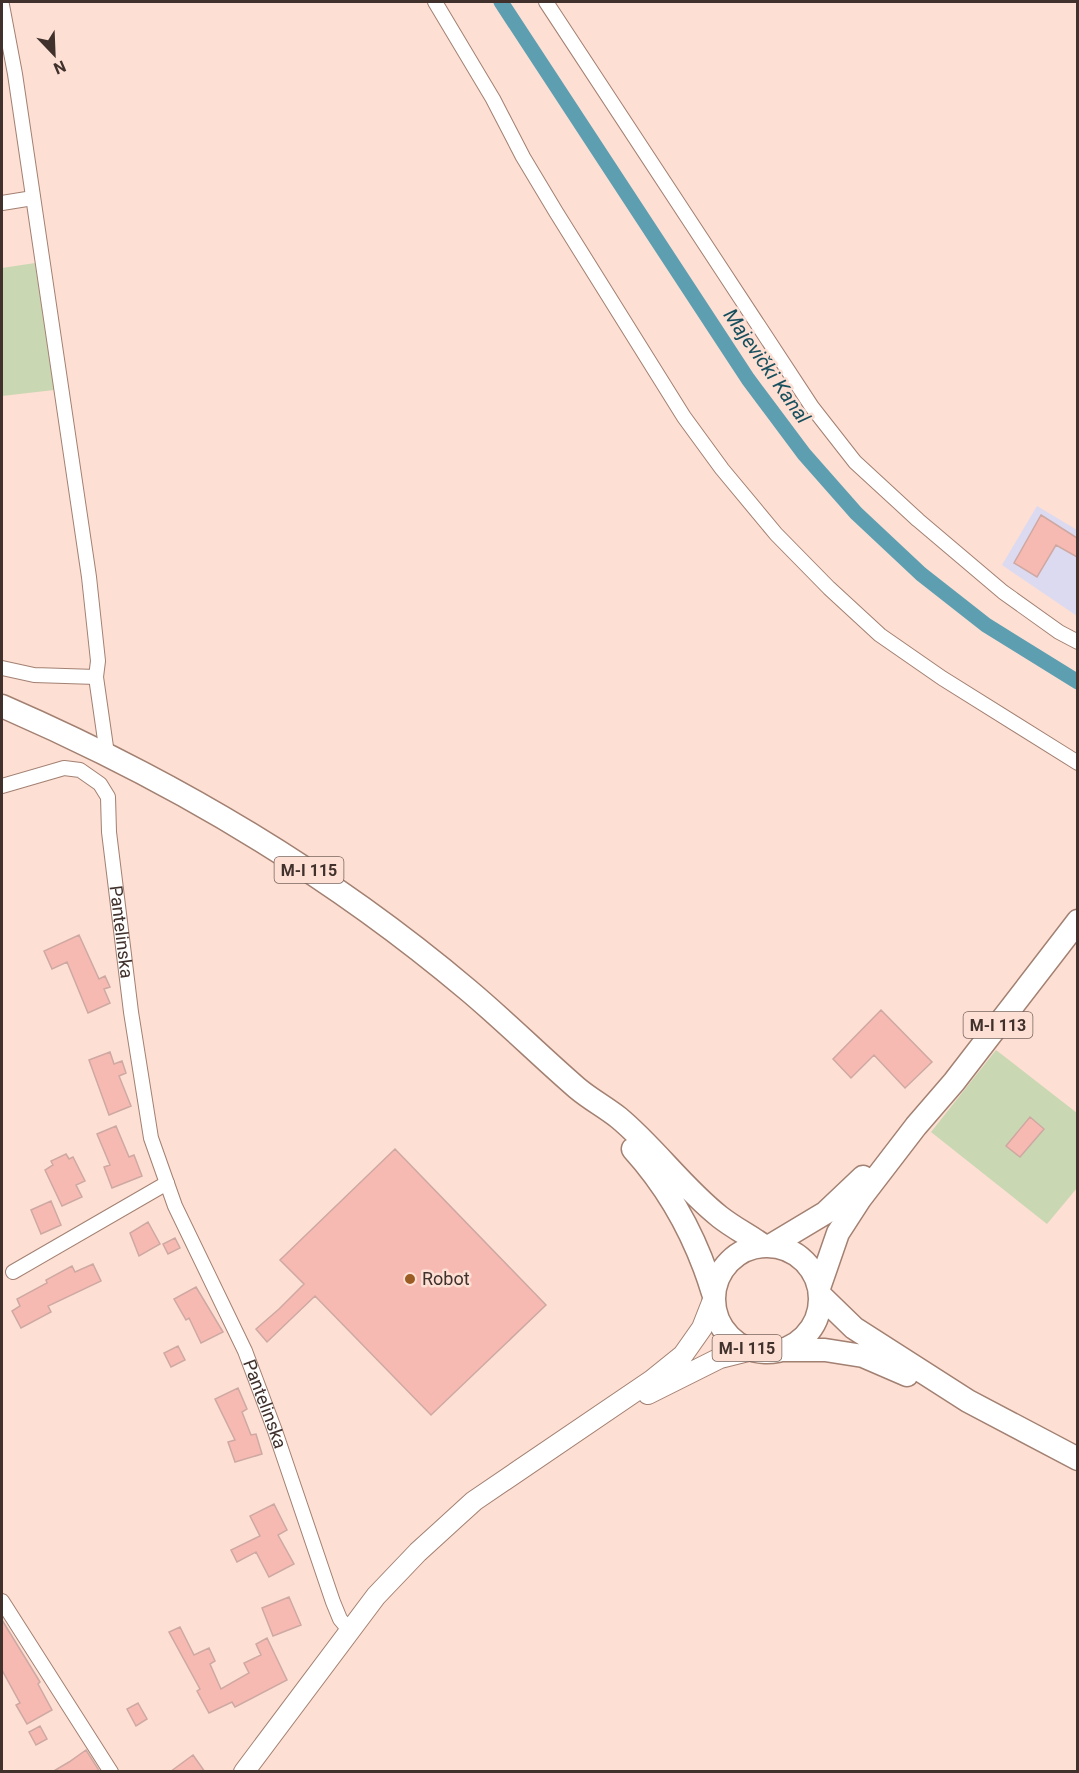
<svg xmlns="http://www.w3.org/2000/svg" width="1079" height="1773" viewBox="0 0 1079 1773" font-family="Roboto,sans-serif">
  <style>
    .industrial { fill: #dcdaf0 }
    .green { fill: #c9d8b2 }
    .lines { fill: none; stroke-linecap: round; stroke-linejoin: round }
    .canal { stroke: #5d9fb1; stroke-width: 15 }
    .building { fill: #f7bab2; stroke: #cea8a2; stroke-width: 1.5 }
    .minor-casing { stroke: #a28072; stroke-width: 16 }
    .secondary-casing { stroke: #a28072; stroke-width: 22 }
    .primary-casing { stroke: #a28072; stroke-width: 25 }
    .minor { stroke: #fff; stroke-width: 14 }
    .secondary { stroke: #fff; stroke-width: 20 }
    .primary { stroke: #fff; stroke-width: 22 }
    .poi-dot { fill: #9b5c23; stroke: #fddfd3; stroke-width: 2 }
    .labels { text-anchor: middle; stroke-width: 5; stroke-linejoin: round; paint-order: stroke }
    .shield { fill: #fddfd3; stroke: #79655e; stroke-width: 1.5 }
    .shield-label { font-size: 16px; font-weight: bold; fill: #40312c }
    .street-label { font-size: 18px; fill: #40312c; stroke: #fddfd3 }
    .poi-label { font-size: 18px; fill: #40312c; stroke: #fddfd3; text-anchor: start }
    .water-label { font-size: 20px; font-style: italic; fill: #164f5d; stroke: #fddfd3 }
  </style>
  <rect width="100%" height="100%" fill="#fddfd3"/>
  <path class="industrial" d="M 1037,506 L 1077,530 L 1077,616 L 1002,565 Z"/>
  <path class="green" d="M 35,263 L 54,390 L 2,396 L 2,268 Z
    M 996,1050 L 1077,1113 L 1077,1188 L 1047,1224 L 931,1132 Z"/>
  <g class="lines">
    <path class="canal" d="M 501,2 L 748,379 L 804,454 L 856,513 L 921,574 L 986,625 L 1078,682"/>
  </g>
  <path class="building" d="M 1041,515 L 1077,538 L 1077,557 L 1056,545 L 1037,577 L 1014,563 Z
    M 79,935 L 99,979 L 105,976 L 110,987 L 104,989 L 110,1003 L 88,1013 L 67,962 L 52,969 L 44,951 Z
    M 881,1010 L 932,1062 L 905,1088 L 874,1055 L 851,1078 L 833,1059 Z
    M 110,1052 L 114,1064 L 122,1061 L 126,1073 L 119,1076 L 131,1106 L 109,1115 L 89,1060 Z
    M 1030,1117 L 1044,1129 L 1020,1157 L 1006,1146 Z
    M 116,1126 L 129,1157 L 134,1155 L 142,1176 L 112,1188 L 104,1167 L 110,1165 L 97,1134 Z
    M 395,1149 L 546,1305 L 431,1415 L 315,1296 L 267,1342 L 256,1329 L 279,1309 L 304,1284 L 280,1260 Z
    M 66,1154 L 69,1159 L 73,1157 L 85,1181 L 76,1185 L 82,1197 L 62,1206 L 45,1170 L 53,1165 L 51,1161 Z
    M 51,1201 L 61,1225 L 41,1234 L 31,1210 Z
    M 148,1222 L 160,1244 L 139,1256 L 130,1233 Z
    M 175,1238 L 180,1248 L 168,1254 L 163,1244 Z
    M 93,1264 L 101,1281 L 48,1306 L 51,1312 L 21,1328 L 12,1311 L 20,1306 L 17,1299 L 47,1283 L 46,1280 L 72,1266 L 75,1272 Z
    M 196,1287 L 223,1332 L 201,1343 L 189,1318 L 186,1320 L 174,1299 Z
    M 178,1346 L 185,1360 L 171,1367 L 164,1353 Z
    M 238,1388 L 247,1409 L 242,1412 L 251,1435 L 256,1434 L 262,1454 L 235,1462 L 228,1442 L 235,1440 L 215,1399 Z
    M 274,1504 L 287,1530 L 278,1535 L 294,1564 L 269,1577 L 256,1552 L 237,1562 L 231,1550 L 260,1536 L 250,1516 Z
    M 289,1597 L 301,1625 L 273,1636 L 262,1608 Z
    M 2,1620 L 40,1682 L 38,1684 L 52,1710 L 27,1724 L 16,1705 L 20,1703 L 2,1670 Z
    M 180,1627 L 194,1655 L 209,1648 L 215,1661 L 210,1664 L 221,1689 L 249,1673 L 244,1663 L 261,1655 L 256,1644 L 267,1638 L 287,1680 L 235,1707 L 232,1702 L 209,1713 L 197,1691 L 200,1689 L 169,1632 Z
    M 138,1703 L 147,1719 L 136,1726 L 127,1709 Z
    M 40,1726 L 47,1739 L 36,1745 L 29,1732 Z
    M 86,1750 L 100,1772 L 52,1772 L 69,1762 Z
    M 193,1755 L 205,1772 L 170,1772 Z"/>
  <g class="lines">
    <defs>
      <g id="minor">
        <path d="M 435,2 L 493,99 L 523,157 L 556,212 L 684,417 L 722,469 L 776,534 L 829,588 L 880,635 L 942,678 L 1078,763"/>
        <path d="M 546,2 L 812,407 L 855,462 L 918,520 L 1003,592 L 1059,632 L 1078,642"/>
        <path d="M 2,5 L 15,74 L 89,577 L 98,661 L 96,677 L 107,754"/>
        <path d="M 2,203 L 33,198"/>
        <path d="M 2,668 L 34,675 L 96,677"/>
        <path id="s1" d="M 2,786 L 64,768 L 80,770 L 100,784 L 108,797 L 109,832 L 131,1012 L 151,1138 L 175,1206 L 245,1351 L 275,1431 L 333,1602 L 340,1619 L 349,1630"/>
        <path d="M 13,1272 L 167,1183"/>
        <path d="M 2,1601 L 111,1772"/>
      </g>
      <path id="secondary" d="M 648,1394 L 720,1358 L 752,1350
        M 244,1772 L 376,1596 L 418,1552 L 474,1501 L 652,1380 L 683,1355 L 702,1328 L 713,1300"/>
      <path id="primary" d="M 2,706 C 170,779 327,871 468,990 C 505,1021 540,1056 577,1088 C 590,1099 605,1107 619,1118 C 655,1148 683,1188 720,1217 C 734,1228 750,1236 764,1246
        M 633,1149 C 671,1191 697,1240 713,1293
        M714 1299a53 53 0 1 1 106 0a53 53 0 1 1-106 0Z
        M 770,1246 L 825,1213 L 863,1177
        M 819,1288 L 838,1233 L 860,1199 L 916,1126 L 954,1082 L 1078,921
        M 820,1295 L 854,1328 L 968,1401 L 1078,1459
        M 783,1350 L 825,1350 L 863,1356 L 907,1375"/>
    </defs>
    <use href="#minor" class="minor-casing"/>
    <use href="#secondary" class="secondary-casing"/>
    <use href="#primary" class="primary-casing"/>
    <use href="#minor" class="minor"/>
    <use href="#secondary" class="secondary"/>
    <use href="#primary" class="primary"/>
  </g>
  <circle class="poi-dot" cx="410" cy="1279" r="6"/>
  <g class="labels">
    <g class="shield">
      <rect x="274.5" y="857" width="69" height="26" rx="4.5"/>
      <rect x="963.5" y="1012" width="69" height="26" rx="4.5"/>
      <rect x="712.5" y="1335" width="69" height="26" rx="4.5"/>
    </g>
    <g class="shield-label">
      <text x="309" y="876">M-I 115</text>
      <text x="998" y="1031">M-I 113</text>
      <text x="747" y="1354">M-I 115</text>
    </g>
    <g class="street-label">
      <text dy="6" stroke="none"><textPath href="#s1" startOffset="256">Pantelinska</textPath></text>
      <text dy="6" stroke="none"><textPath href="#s1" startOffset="754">Pantelinska</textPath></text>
    </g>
    <g class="poi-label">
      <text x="422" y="1285">Robot</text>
    </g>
    <g class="water-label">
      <text transform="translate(767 366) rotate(55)" y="7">Majevički Kanal</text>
    </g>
  </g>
  <rect width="1079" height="1773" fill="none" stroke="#40312c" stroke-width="6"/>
  <g transform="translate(54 54) rotate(157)" stroke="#fddfd3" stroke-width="4.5" paint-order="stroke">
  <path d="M0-4.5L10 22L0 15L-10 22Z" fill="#40312c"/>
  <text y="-9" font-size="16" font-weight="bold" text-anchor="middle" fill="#40312c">N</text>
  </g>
</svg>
